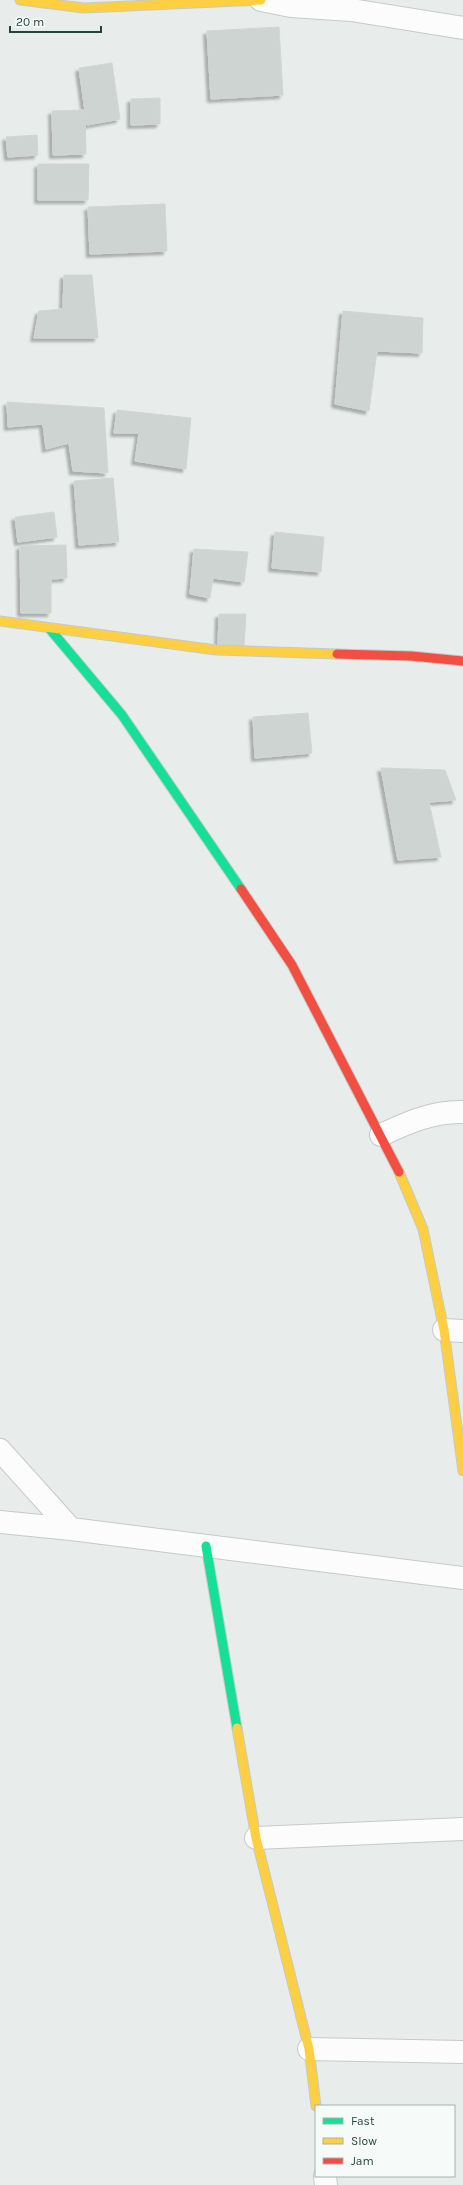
<svg xmlns="http://www.w3.org/2000/svg" width="463" height="2185" viewBox="0 0 463 2185" font-family="Karla,sans-serif">
  <style>
    .building { fill: #ced4d2; stroke: #d0d6d4; filter: url(#shadow) }
    .lines { fill: none; stroke-linecap: round; stroke-linejoin: round }
    .street-casing { stroke: #c5cac8; stroke-width: 24 }
    .fast-casing { stroke: #c3cbc8; stroke-width: 11 }
    .slow-casing { stroke: #c3cbc8; stroke-width: 11 }
    .jam-casing { stroke: #c3cbc8; stroke-width: 11 }
    .street { stroke: #fcfcfc; stroke-width: 22 }
    .fast { stroke: #16e098; stroke-width: 9 }
    .slow { stroke: #ffcf43; stroke-width: 9 }
    .jam { stroke: #f24e42; stroke-width: 9 }
  </style>
  <defs>
    <filter id="shadow"><feDropShadow dx="-3.5" dy="3.5" stdDeviation="1" flood-color="#0004"/></filter>
  </defs>
  <rect width="100%" height="100%" fill="#e8edeb"/>
  <path class="building" d="M 279,27 L 283,95 L 211,99 L 207,31 Z
    M 112,63 L 120,119 L 87,125 L 79,68 Z
    M 160,98 L 160,124 L 131,125 L 131,99 Z
    M 85,110 L 86,154 L 53,155 L 52,111 Z
    M 37,135 L 38,155 L 8,157 L 6,137 Z
    M 38,164 L 89,164 L 88,200 L 38,200 Z
    M 165,204 L 167,251 L 90,254 L 88,207 Z
    M 64,275 L 92,275 L 98,338 L 34,338 L 39,311 L 63,309 Z
    M 343,311 L 423,318 L 422,353 L 377,351 L 369,411 L 335,404 Z
    M 7,402 L 104,408 L 108,473 L 73,471 L 69,443 L 46,449 L 43,424 L 8,427 Z
    M 117,410 L 191,418 L 186,469 L 135,461 L 139,433 L 114,433 Z
    M 113,478 L 119,542 L 79,545 L 74,481 Z
    M 54,512 L 57,537 L 18,542 L 15,517 Z
    M 275,532 L 324,537 L 321,572 L 272,568 Z
    M 66,545 L 67,578 L 51,579 L 51,613 L 21,613 L 20,546 Z
    M 194,549 L 248,552 L 244,582 L 213,578 L 210,598 L 190,594 Z
    M 219,614 L 246,614 L 244,647 L 218,646 Z
    M 308,713 L 312,753 L 255,758 L 253,717 Z
    M 381,768 L 445,770 L 456,800 L 429,802 L 441,857 L 398,860 Z"/>
  <g class="lines">
    <defs>
      <path id="street" d="M 261,0 L 291,6 L 351,10 L 463,28
        M 381,1135 C 407,1123 433,1111 463,1112
        M 444,1330 L 463,1331
        M 0,1450 L 71,1529
        M 0,1522 L 71,1529 L 463,1578
        M 256,1838 L 463,1829
        M 309,2049 L 463,2052
        M 325,2176 L 326,2185"/>
      <path id="fast" d="M 49,628 L 122,715 L 241,889
        M 206,1546 L 237,1728"/>
      <path id="slow" d="M 20,0 L 84,8 L 261,0
        M 0,621 L 216,650 L 337,654
        M 399,1172 L 423,1229 L 444,1330 L 463,1471
        M 237,1728 L 256,1838 L 309,2049 L 316,2106"/>
      <path id="jam" d="M 337,654 L 411,656 L 463,661
        M 241,889 L 292,965 L 399,1172"/>
    </defs>
    <use href="#street" class="street-casing"/>
    <use href="#fast" class="fast-casing"/>
    <use href="#slow" class="slow-casing"/>
    <use href="#jam" class="jam-casing"/>
    <use href="#street" class="street"/>
    <use href="#fast" class="fast"/>
    <use href="#slow" class="slow"/>
    <use href="#jam" class="jam"/>
  </g>
  <rect x="315" y="2105" width="140" height="72" fill="#f6fbf9" stroke="#a1b2ad"/>
  <rect x="323" y="2118" width="20" height="6" fill="#16e098" stroke="#a1b2ad"/>
  <text x="351" y="2125" font-size="12" fill="#22443c">Fast</text>
  <rect x="323" y="2138" width="20" height="6" fill="#ffcf43" stroke="#a1b2ad"/>
  <text x="351" y="2145" font-size="12" fill="#22443c">Slow</text>
  <rect x="323" y="2158" width="20" height="6" fill="#f24e42" stroke="#a1b2ad"/>
  <text x="351" y="2165" font-size="12" fill="#22443c">Jam</text>
  <path d="M10 26v6h91v-6" fill="none" stroke="#22443c" stroke-width="2"/>
  <text x="16" y="26" font-size="12" fill="#22443c" stroke="#f6fbf9" stroke-width="3" paint-order="stroke">20 m</text>
</svg>
